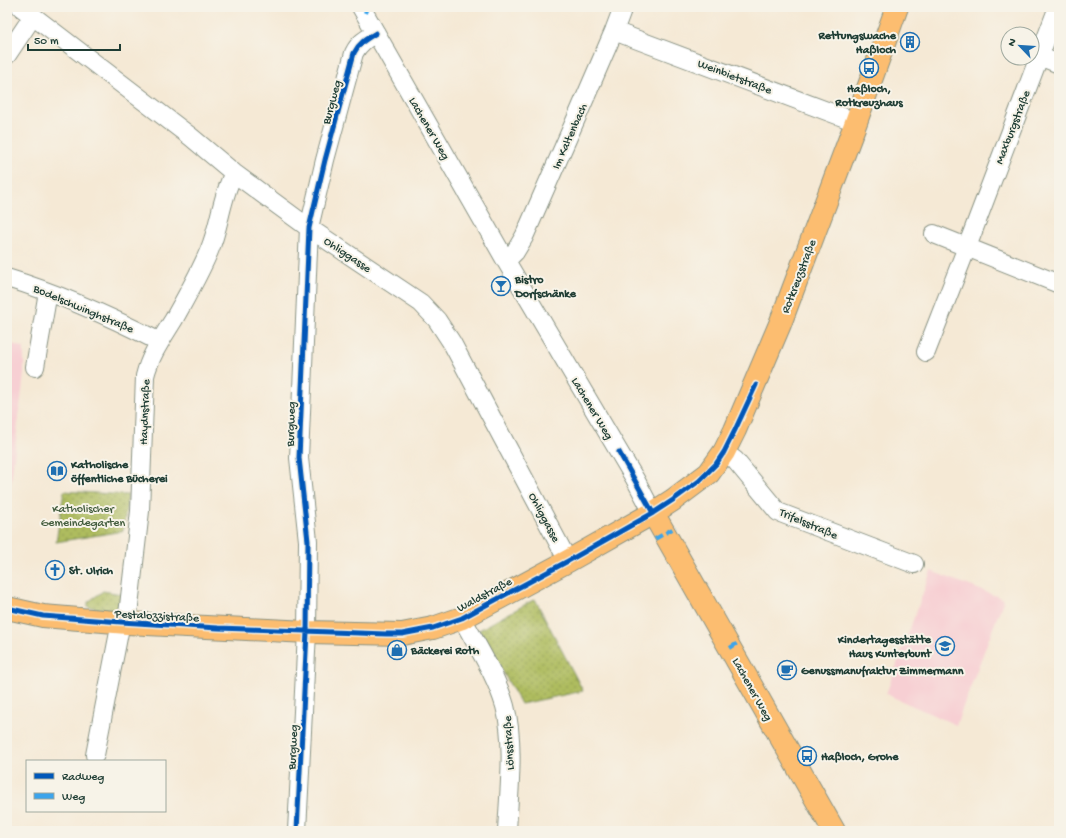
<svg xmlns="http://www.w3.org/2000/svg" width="1066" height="838" viewBox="0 0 1066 838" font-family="'Gochi Hand',sans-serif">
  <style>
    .built { fill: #f7cfd3 }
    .park { fill: url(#park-dots); stroke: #667c49 }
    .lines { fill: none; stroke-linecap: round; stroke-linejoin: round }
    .minor-casing { stroke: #8a9384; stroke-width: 20 }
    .major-casing { stroke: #8a9384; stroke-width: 24 }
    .minor { stroke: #fff; stroke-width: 18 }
    .major { stroke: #fcbd6f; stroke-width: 22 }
    .quiet { stroke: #3da4eb; stroke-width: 4; stroke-dasharray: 8 4; stroke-linecap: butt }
    .cycleway-casing { stroke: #f7f3e8; stroke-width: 8 }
    .cycleway { stroke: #0057b8; stroke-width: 5 }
    .labels { text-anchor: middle; stroke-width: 4; stroke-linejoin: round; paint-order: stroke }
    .poi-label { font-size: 12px; font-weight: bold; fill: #1f3d34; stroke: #f7f3e8; text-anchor: start }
    .street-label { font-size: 12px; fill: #1f3d34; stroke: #f7f3e8 }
    .park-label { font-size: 12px; fill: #435d3e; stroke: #f7f3e8 }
  </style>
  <defs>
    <pattern id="park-dots" width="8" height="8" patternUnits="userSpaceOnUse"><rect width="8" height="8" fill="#aebc5e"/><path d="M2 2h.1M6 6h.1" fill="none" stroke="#8d9a4e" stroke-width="1.8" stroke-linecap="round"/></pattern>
  </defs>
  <rect width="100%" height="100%" fill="#f7f3e8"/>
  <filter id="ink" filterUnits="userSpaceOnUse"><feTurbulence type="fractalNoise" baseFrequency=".025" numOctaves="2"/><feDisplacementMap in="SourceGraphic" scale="8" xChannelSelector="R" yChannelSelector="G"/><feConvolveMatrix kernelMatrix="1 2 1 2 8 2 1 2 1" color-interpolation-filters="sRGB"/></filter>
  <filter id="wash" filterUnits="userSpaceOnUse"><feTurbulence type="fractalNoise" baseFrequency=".012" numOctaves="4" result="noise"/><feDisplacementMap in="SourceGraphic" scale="16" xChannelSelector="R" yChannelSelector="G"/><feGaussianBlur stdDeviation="0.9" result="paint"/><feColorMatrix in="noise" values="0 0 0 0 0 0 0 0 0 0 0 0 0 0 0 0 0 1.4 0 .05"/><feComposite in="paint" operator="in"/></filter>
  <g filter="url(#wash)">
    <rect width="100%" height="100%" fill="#f5e9d5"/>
    <path class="built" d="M 7,342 L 24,348 L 24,374 L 7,516 Z
      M 931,571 L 1004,599 L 956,725 L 886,694 Z"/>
    <path class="park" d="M 64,491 L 128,495 L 123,531 L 56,542 Z
      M 103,591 L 122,594 L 120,612 L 88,607 L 88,602 Z
      M 535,599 L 583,691 L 521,704 L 479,630 Z"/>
  </g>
  <g filter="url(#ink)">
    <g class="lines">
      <defs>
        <path id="minor" d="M 21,7 L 191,137 L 234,173 L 309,228 L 421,303 L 437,320 L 452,343 L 568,561
          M 361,7 L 506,261 L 635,479 L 653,513
          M 614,31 L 856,122
          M 7,55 L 33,16
          M 1039,56 L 1059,64
          M 934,234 L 1059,284
          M 506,261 L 515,252 L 524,237 L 579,112 L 614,31 L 623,7
          M 7,278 C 60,294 111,317 160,342
          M 926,352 L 967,247 L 1058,7
          M 35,367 L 48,292
          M 724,452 L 735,460 L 778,512 L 914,564
          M 462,618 C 477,646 496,675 505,706 C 515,743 509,792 507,831
          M 127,623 L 140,511 L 145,376 C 150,355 163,337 174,319 C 186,297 199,275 209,251 C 220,226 221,197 234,173
          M 95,755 L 121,622
          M 297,831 L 307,632 L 308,541 L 299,458 L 309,228 L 325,160 L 354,53 C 359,43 366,39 376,33"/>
        <path id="major" d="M 653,513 L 834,831
          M 7,608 L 43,616 L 127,623 L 307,632 L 402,634 L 433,628 L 462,618 L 568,561 L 653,513 L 673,500 L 709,473 L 724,452 L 735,430 L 780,324 L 856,122 L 897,7"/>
      </defs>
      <use href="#minor" class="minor-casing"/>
      <use href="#major" class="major-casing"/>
      <use href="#minor" class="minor"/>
      <use href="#major" class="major"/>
      <path class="quiet" d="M 365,13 L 367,7
        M 655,539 L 676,527
        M 730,648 L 739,642"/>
      <defs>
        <path id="cycleway" d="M 619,452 L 653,513
          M 7,608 L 43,616 L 121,622 L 218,628 L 386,634 L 402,634 L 433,628 L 462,618 L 568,561 L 653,513 L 673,500 L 699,481 L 716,464 L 724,452 L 735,430 L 756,385
          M 297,831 L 307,632 L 308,541 L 299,458 L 309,228 L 325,160 L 354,53 C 359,43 366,39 376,33"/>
      </defs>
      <use href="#cycleway" class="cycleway-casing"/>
      <use href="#cycleway" class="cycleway"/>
    </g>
  </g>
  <defs>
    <symbol id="building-ring" viewBox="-11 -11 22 22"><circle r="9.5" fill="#f7f3e8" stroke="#1f6fb2" stroke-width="1.5"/><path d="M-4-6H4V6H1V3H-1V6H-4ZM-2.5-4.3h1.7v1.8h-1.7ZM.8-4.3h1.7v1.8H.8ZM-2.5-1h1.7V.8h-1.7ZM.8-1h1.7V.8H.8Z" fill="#1f6fb2"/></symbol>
    <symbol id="bus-ring" viewBox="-11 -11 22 22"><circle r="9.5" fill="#f7f3e8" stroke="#1f6fb2" stroke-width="1.5"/><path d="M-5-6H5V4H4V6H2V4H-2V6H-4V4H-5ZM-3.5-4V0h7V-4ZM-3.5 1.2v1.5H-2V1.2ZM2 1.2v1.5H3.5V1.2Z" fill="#1f6fb2"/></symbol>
    <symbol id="bar-ring" viewBox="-11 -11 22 22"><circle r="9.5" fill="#f7f3e8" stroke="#1f6fb2" stroke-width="1.5"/><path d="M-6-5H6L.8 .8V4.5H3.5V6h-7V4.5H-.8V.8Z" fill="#1f6fb2"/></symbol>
    <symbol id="library-ring" viewBox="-11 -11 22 22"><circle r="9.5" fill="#f7f3e8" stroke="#1f6fb2" stroke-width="1.5"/><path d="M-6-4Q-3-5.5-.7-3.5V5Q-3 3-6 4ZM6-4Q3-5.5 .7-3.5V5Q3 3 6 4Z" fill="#1f6fb2"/></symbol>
    <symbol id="church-ring" viewBox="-11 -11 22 22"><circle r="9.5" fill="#f7f3e8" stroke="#1f6fb2" stroke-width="1.5"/><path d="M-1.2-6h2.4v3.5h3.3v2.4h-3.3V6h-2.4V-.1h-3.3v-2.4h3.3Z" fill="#1f6fb2"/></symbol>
    <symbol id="school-ring" viewBox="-11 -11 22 22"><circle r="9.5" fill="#f7f3e8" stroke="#1f6fb2" stroke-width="1.5"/><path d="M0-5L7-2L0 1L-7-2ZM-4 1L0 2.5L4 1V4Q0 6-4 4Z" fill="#1f6fb2"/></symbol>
    <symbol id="shop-ring" viewBox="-11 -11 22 22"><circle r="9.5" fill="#f7f3e8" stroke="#1f6fb2" stroke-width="1.5"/><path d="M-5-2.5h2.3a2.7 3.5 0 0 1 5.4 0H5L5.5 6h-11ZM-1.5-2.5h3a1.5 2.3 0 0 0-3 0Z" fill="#1f6fb2"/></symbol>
    <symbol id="cafe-ring" viewBox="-11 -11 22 22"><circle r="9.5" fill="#f7f3e8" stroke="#1f6fb2" stroke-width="1.5"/><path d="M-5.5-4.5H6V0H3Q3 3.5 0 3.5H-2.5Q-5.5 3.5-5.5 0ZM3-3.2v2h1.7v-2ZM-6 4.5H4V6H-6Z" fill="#1f6fb2"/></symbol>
  </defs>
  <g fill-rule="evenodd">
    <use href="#building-ring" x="899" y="31" width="22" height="22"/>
    <use href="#bus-ring" x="858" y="57" width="22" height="22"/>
    <use href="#bar-ring" x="490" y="275" width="22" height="22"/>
    <use href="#library-ring" x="46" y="460" width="22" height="22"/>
    <use href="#church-ring" x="44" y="559" width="22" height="22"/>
    <use href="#school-ring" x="934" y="635" width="22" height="22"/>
    <use href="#shop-ring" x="386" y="639" width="22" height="22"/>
    <use href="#cafe-ring" x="776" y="659" width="22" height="22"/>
    <use href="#bus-ring" x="796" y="745" width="22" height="22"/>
  </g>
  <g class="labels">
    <g class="poi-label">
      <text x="896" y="39" text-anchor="end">Rettungswache<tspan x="896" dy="14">Haßloch</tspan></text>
      <text x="869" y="92" text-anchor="middle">Haßloch,<tspan x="869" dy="14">Rotkreuzhaus</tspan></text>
      <text x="515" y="283">Bistro<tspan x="515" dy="14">Dorfschänke</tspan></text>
      <text x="71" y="468">Katholische<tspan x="71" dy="14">öffentliche Bücherei</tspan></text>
      <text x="69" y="574">St. Ulrich</text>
      <text x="931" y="643" text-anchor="end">Kindertagesstätte<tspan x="931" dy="14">Haus Kunterbunt</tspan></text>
      <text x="411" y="654">Bäckerei Roth</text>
      <text x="801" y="674">Genussmanufraktur Zimmermann</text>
      <text x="821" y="760">Haßloch, Grohe</text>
    </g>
    <g class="street-label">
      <text transform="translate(735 76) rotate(21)" y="4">Weinbietstraße</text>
      <text transform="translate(331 102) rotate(-75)" y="4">Burgweg</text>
      <text transform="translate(1012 127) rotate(-69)" y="4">Maxburgstraße</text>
      <text transform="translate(430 128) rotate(60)" y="4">Lachener Weg</text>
      <text transform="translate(569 136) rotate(-66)" y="4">Im Kaltenbach</text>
      <text transform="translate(348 254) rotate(34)" y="4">Ohliggasse</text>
      <text transform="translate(798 276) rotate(-69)" y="4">Rotkreuzstraße</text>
      <text transform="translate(84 308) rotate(23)" y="4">Bodelschwinghstraße</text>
      <text transform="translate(593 408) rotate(59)" y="4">Lachener Weg</text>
      <text transform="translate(144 412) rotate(-88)" y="4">Haydnstraße</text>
      <text transform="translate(290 424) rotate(-88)" y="4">Burgweg</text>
      <text transform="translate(545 517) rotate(62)" y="4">Ohliggasse</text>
      <text transform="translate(809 523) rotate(23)" y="4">Trifelsstraße</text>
      <text transform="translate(484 594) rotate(-28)" y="4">Waldstraße</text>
      <text transform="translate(157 615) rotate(3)" y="4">Pestalozzistraße</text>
      <text transform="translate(753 689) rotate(61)" y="4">Lachener Weg</text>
      <text transform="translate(508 743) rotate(-93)" y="4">Lönsstraße</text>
      <text transform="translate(292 747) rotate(-87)" y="4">Burgweg</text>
    </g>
    <g class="park-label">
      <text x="83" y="512">Katholischer<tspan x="83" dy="14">Gemeindegarten</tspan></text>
    </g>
  </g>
  <rect width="1066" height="838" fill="none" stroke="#f7f3e8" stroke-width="24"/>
  <rect x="26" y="760" width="140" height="52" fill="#f7f3e8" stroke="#a1aaa0"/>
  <rect x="34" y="773" width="20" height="6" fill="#0057b8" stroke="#a1aaa0"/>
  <text x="62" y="780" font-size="12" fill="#1f3d34">Radweg</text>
  <rect x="34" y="793" width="20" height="6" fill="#3da4eb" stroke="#a1aaa0"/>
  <text x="62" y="800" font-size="12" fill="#1f3d34">Weg</text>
  <g transform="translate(1020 46) rotate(295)"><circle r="19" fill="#f7f3e8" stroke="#a1aaa0"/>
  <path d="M0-3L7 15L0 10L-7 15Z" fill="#1f6fb2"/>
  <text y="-6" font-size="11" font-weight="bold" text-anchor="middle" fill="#1f3d34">N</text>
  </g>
  <path d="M28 44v6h92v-6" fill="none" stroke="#1f3d34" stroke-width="2"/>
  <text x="34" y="44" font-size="12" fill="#1f3d34" stroke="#f7f3e8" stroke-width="3" paint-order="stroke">50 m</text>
</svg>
